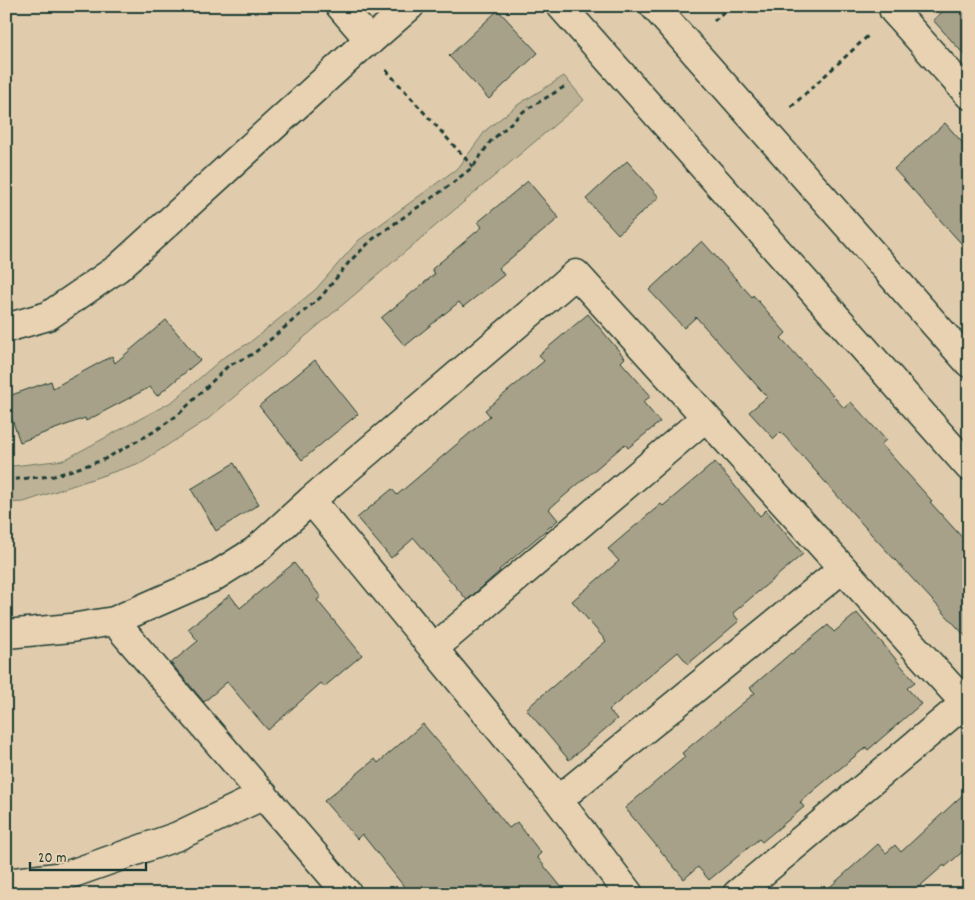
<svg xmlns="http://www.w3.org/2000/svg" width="975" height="900" viewBox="0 0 975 900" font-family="Dekko,sans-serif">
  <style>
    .green { fill: #bdb296; stroke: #6e7865 }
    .building { fill: #a7a189; stroke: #1f3d34 }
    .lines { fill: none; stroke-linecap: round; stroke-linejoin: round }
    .minor-casing { stroke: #1f3d34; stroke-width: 31 }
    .tertiary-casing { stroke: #1f3d34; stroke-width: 31 }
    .path { stroke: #1f3d34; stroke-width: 3; stroke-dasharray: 5 4; stroke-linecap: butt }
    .minor { stroke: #e8d2b1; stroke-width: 28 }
    .tertiary { stroke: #e8d2b1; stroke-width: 28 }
  </style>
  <rect width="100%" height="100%" fill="#e0ccac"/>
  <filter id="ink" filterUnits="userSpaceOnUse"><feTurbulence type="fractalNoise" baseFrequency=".02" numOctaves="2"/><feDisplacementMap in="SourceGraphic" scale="10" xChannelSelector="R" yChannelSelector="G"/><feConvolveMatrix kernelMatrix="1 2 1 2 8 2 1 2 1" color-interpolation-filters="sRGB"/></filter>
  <g filter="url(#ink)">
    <path class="green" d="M 564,76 L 584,100 L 208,419 L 140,463 L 24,502 L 6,503 L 6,466 L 13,466 L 64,460 L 173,401 L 224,357 L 249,343 L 315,290 L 359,240 L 459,167 L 486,130 L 519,104 Z"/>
    <path class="building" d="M 949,6 L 969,6 L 969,60 L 933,20 Z
      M 498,10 L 538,53 L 489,99 L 449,56 Z
      M 945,123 L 969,150 L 969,252 L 894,169 Z
      M 627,161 L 659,197 L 618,234 L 586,199 Z
      M 528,181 L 559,218 L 499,268 L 504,275 L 463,307 L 459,302 L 405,346 L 381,318 L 435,274 L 432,269 L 482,227 L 478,222 Z
      M 702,241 L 752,297 L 753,295 L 786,333 L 781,338 L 844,408 L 851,402 L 886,440 L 881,444 L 932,501 L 930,502 L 969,545 L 969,640 L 872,535 L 781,432 L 774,439 L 749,412 L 767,397 L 696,317 L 684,328 L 649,290 Z
      M 588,314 L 625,358 L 621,362 L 651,396 L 643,402 L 660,422 L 628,448 L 625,444 L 549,509 L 558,520 L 499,570 L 500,571 L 467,600 L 414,538 L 391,558 L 357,518 L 392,489 L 397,495 L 490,416 L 485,410 L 544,361 L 539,355 Z
      M 166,320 L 200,360 L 157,396 L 150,387 L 86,421 L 85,418 L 20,442 L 6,402 L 6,397 L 51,381 L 53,388 L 112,356 L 115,363 Z
      M 315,360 L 358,414 L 302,460 L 259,406 Z
      M 715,462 L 760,516 L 766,510 L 803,554 L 733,613 L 739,621 L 688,664 L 678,652 L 609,710 L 617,719 L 569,760 L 526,709 L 606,641 L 572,601 L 619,561 L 608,549 L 661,504 L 663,506 Z
      M 234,463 L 259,504 L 216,531 L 191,489 Z
      M 294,563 L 321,597 L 317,600 L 362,655 L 324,687 L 321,683 L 268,730 L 227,682 L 204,702 L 171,663 L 198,641 L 188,629 L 230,595 L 240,608 Z
      M 857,613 L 915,682 L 907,688 L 921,704 L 868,750 L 866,747 L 800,802 L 804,807 L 762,842 L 759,839 L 709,880 L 698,867 L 684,879 L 625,808 L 685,757 L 682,753 L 755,693 L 750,688 L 791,653 L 792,654 L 828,625 L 834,632 Z
      M 423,724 L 463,771 L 509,828 L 517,822 L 541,853 L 537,857 L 567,894 L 410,894 L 362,834 L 357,839 L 324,801 L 375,759 L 378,763 Z
      M 969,789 L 969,846 L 945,867 L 944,865 L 911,894 L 822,894 L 878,844 L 886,853 L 895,845 L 901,852 Z"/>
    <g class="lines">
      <defs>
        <path id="minor" d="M 340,6 L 370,41
          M 896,6 L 894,11 L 969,95
          M 114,621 L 348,894
          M 6,634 L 71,628 L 114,621 L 212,578 L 255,551 L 311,500
          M 433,649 L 706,417
          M 558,800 L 842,569
          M 6,883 L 65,876 L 178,836 L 264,795
          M 629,894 L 558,800 L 311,500 L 576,274 L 965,703 L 737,894"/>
        <path id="tertiary" d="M 561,6 L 969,467
          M 654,6 L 969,363
          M 6,328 L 48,316 L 118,268 L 363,45 L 370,41 L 410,6"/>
      </defs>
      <use href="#minor" class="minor-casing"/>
      <use href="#tertiary" class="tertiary-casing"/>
      <path class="path" d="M 714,21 L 730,6
        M 386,70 L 473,167
        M 791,107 L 870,34
        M 6,480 L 54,476 L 103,460 L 155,431 L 179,414 L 228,366 L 253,354 L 321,297 L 350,261 L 373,239 L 408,214 L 442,191 L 473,167 L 490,142 L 524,111 L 564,87"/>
      <use href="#minor" class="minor"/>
      <use href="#tertiary" class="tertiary"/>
    </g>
  </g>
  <rect width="975" height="900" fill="none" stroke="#e8d2b1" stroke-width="25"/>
  <rect x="12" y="12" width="950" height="875" fill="none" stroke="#1f3d34" stroke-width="2" filter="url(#ink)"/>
  <path d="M30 862v8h116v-8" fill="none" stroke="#1f3d34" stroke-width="2.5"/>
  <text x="38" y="862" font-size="15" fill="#1f3d34" stroke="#e8d2b1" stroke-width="4" paint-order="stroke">20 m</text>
</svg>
